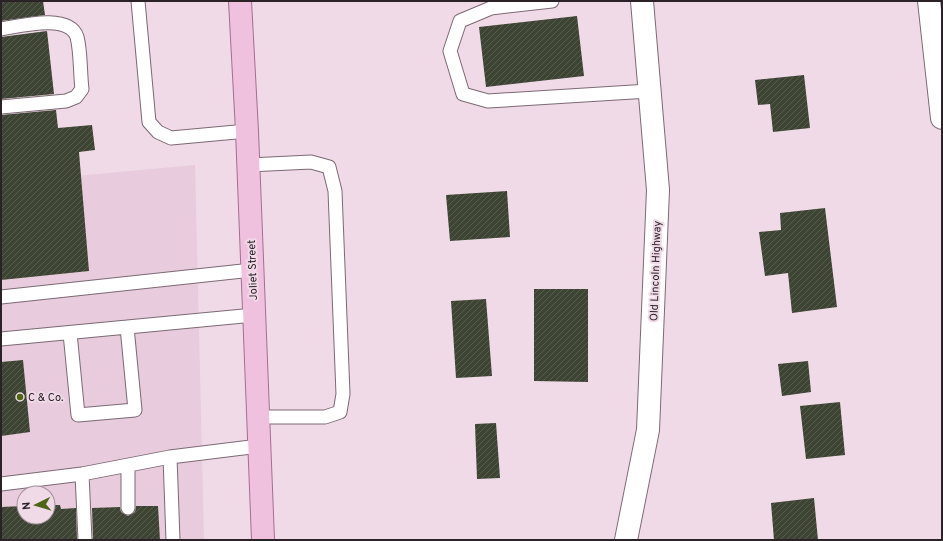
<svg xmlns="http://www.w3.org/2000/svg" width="943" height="541" viewBox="0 0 943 541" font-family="Overpass,sans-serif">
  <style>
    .built { fill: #e8cbdc; fill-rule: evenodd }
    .building { fill: url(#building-hatch) }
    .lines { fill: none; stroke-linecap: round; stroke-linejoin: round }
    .lane-casing { stroke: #7c6974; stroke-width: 15 }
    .street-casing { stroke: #7c6974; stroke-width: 24 }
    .primary-casing { stroke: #a46e91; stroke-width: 24 }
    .lane { stroke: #fff; stroke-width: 13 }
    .street { stroke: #fff; stroke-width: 22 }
    .primary { stroke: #f0c1df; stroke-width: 22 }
    .poi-dot { fill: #4d6514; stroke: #f0dae7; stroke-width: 1.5 }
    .labels { text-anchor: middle; stroke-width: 4; stroke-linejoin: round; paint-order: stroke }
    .street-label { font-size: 11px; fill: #2a2227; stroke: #f0dae7 }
    .poi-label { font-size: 11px; fill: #2a2227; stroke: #f0dae7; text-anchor: start }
  </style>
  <defs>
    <pattern id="building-hatch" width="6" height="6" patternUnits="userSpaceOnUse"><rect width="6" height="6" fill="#3d4433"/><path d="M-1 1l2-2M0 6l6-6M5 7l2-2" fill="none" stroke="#575c4f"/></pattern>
  </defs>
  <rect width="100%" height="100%" fill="#f0dae7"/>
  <path class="built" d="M 195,165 L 204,540 L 1,540 L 1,183 ZM 24,493 L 48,493 L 48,517 L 24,517 Z"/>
  <path class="building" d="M 1,1 L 43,1 L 45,15 L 1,21 Z
    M 577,16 L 584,76 L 486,87 L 479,27 Z
    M 47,31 L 54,94 L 1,99 L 1,37 Z
    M 804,75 L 810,128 L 773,132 L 770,104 L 758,105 L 755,80 Z
    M 56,110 L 58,128 L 92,125 L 95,150 L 79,152 L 89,271 L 1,280 L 1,115 Z
    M 507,191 L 510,237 L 450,241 L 446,195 Z
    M 825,208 L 837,307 L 792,313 L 788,273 L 765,276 L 759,232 L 781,230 L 780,213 Z
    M 534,289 L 588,289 L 588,382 L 534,381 Z
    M 486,299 L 492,376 L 456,378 L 451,301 Z
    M 23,360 L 30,432 L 1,436 L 1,362 Z
    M 808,361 L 811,392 L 782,396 L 778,364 Z
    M 840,402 L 845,455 L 806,459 L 800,406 Z
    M 496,423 L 500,478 L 477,479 L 475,424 Z
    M 814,498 L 818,540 L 774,540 L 771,503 Z
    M 48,505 L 60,505 L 61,509 L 76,508 L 77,540 L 1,540 L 1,507 L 24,506 L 24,517 L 48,517 Z
    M 136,506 L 158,506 L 160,540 L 93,540 L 92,508 L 120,507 L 121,512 L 128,516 L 135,512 Z"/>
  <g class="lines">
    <defs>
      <path id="lane" d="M 138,1 L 149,122 L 158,132 L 171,138 L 247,131
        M 552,1 L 491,8 L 460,21 L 450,51 L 463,94 L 488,101 L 649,91
        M 1,29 C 20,26 69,13 77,37 C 81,52 80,74 82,89 L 76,97 L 66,101 L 1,107
        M 248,165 L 311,162 L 329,167 L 335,191 L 343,394 L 340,412 L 325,417 L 258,417
        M 1,297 L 252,270
        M 70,333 L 78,415 L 135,410 L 127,327
        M 1,339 L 254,315
        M 82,474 L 85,540
        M 1,484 L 82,474 L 170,457
        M 128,508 L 128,466
        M 173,540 L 170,457 L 259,446"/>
      <path id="street" d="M 929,1 L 942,118
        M 626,540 L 648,430 L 658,190 L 642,1"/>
      <path id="primary" d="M 240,1 L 247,131 L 263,540"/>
    </defs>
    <use href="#lane" class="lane-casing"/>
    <use href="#street" class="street-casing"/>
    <use href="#primary" class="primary-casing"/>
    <use href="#lane" class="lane"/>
    <use href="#street" class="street"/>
    <use href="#primary" class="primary"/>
  </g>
  <circle class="poi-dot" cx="20" cy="397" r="4"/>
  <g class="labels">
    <g class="street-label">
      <text transform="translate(252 270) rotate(-92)" y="4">Joliet Street</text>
      <text transform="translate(655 271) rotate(-88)" y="4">Old Lincoln Highway</text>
    </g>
    <g class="poi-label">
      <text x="28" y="401">C &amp; Co.</text>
    </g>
  </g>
  <rect width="943" height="541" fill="none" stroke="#2a2227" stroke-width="4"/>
  <g transform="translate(36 505) rotate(265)"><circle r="19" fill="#f0dae7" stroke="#a1909a"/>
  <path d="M0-3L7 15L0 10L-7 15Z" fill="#4d6514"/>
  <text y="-6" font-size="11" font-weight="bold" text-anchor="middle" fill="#2a2227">N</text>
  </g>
</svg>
